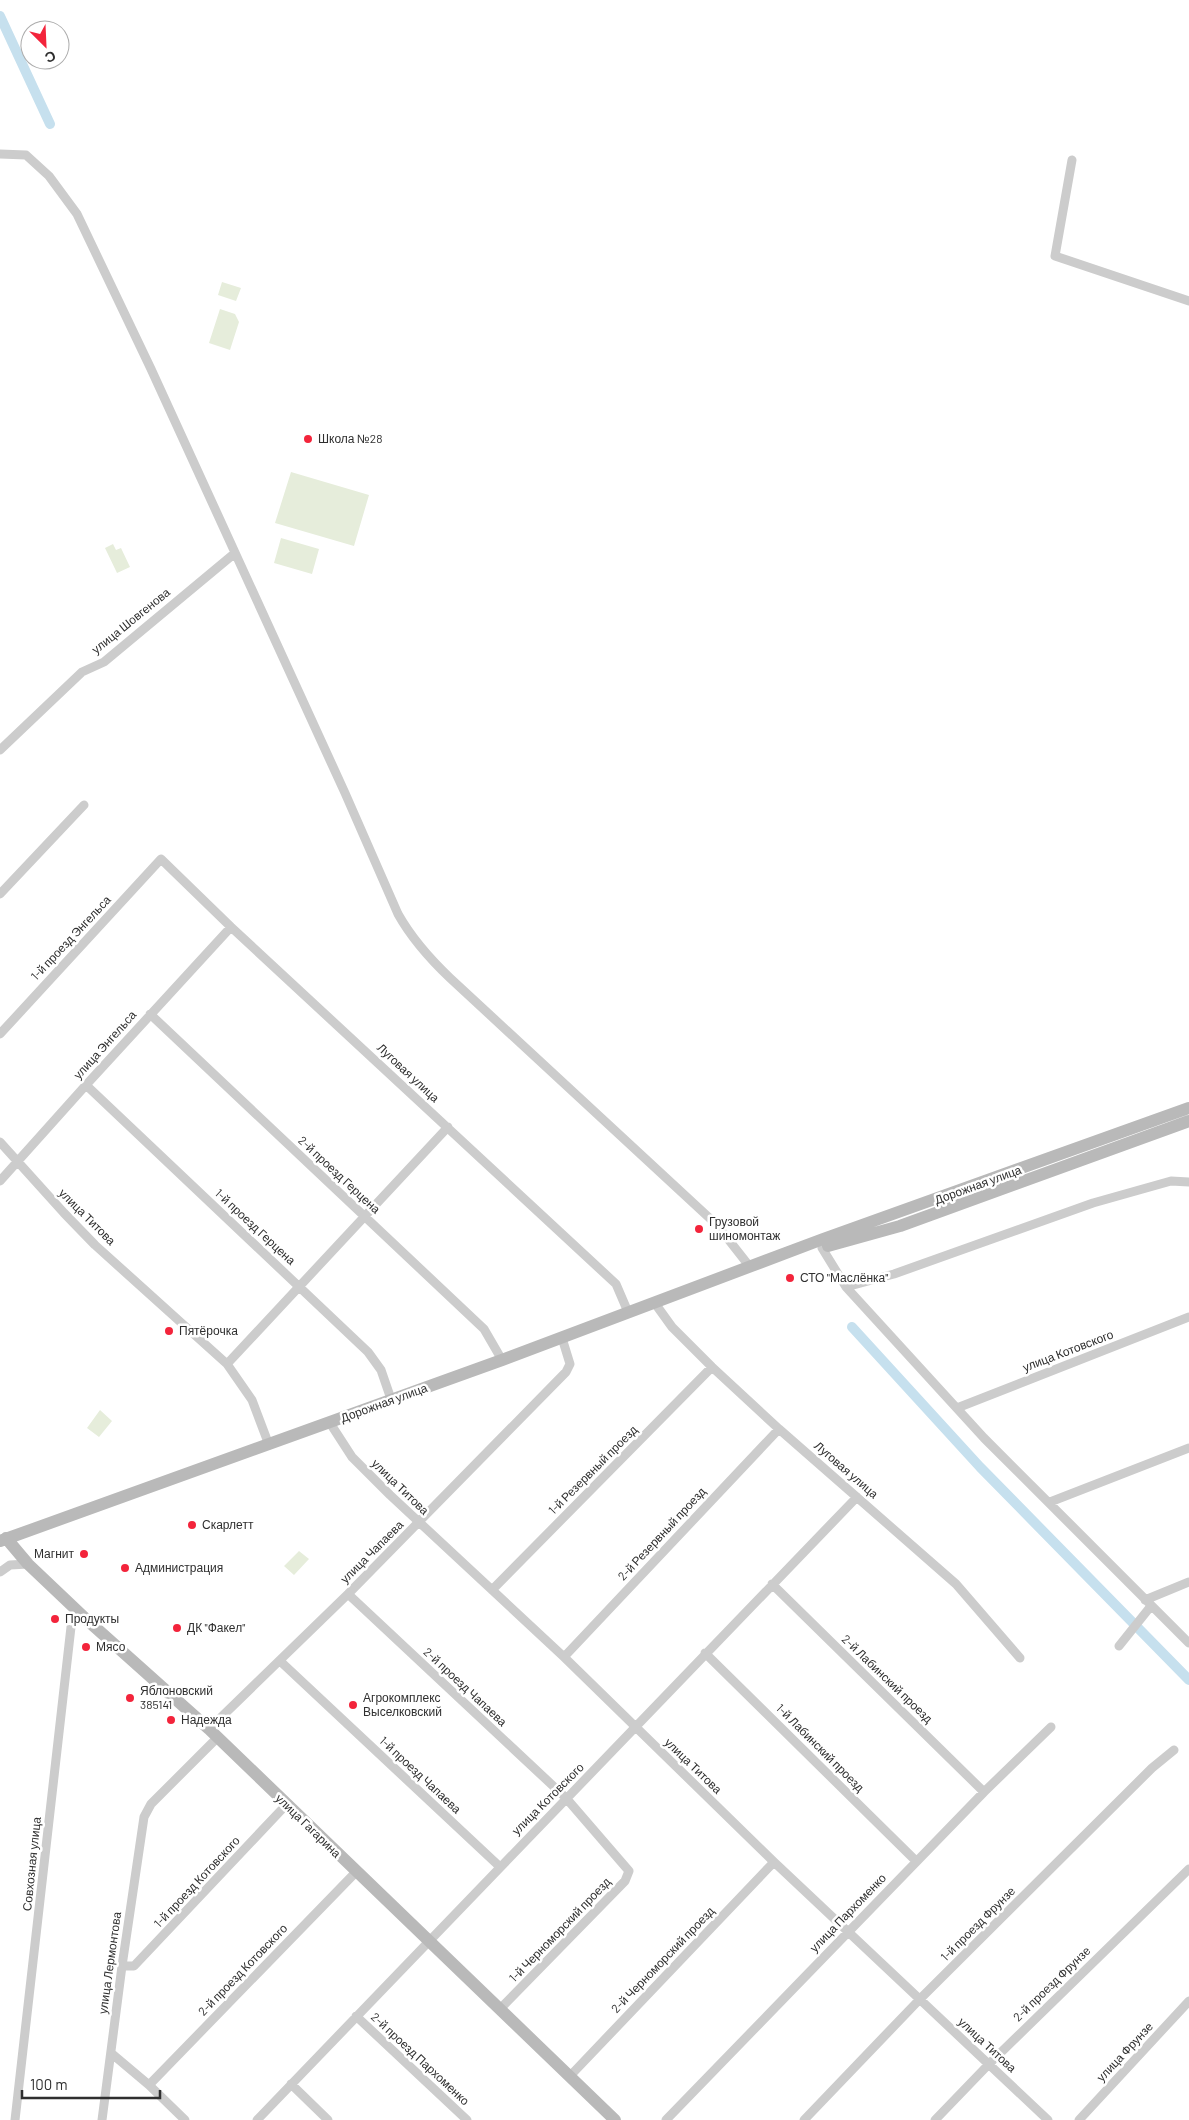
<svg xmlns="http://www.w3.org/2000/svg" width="1189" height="2120" viewBox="0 0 1189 2120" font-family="Barlow,sans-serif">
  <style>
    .green { fill: #e6eddb }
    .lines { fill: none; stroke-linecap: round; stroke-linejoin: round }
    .canal { stroke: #c6e0ee; stroke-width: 10 }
    .street { stroke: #ccc; stroke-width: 9 }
    .secondary { stroke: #b9b9b9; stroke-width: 12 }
    .poi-dot { fill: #f3243b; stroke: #fff; stroke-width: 2 }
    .labels { text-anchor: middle; stroke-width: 5; stroke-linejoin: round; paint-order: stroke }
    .poi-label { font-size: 12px; fill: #2f2f2f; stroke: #fff; text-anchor: start }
    .street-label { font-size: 12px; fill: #2f2f2f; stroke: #fff }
  </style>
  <rect width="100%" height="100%" fill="#fff"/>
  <path class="green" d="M 222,282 L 241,288 L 236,301 L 218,295 Z
    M 220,309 L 235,314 L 239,322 L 230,350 L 209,343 Z
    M 291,472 L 369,495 L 354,546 L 275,523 Z
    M 281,538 L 319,549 L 312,574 L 274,563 Z
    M 113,544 L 116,550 L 121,548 L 130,567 L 117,573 L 105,548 Z
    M 100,1410 L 112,1421 L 99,1437 L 87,1428 Z
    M 299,1551 L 309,1559 L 294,1575 L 284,1566 Z"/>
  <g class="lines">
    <path class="canal" d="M 0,16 L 50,124
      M 852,1327 L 980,1467 L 1189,1680"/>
    <path class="street" d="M 0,154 L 26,155 L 49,176 L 77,214 L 151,369 L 345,793 L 398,914 C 412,939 429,958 450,978 L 717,1225 L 750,1267
      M 1072,160 L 1055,256 L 1189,301
      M 0,750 L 82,672 L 104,662 L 235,553
      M 0,894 L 84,805
      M 150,1014 L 484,1329 L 502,1360
      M 0,1034 L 161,859 L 231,927 L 616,1284 L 628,1312
      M 86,1085 L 368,1352 L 381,1370 L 391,1399
      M 0,1142 L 64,1213 L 95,1245 L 227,1364 L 252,1400 L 269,1445
      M 0,1181 L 86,1085 L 231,927
      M 822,1248 L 846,1287 L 984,1438 L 1189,1643
      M 846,1287 L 894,1274 L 1093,1203 L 1171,1181 L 1189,1182
      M 654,1302 L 672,1327 L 712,1367 L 779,1429 L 956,1584 L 1020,1658
      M 227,1364 L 448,1127
      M 957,1408 L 1189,1317
      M 330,1423 L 352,1457 L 390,1495 L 564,1657 L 774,1862 L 1048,2120
      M 1050,1502 L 1189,1448
      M 0,1572 L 10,1565 L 28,1564
      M 772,1584 L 984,1792
      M 492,1590 L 712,1367
      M 348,1594 L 566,1798 L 629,1871 L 625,1881 L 500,2009
      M 1145,1600 L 1189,1582
      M 1119,1646 L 1151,1606
      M 705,1653 L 916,1861
      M 564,1657 L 779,1429
      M 280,1661 L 499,1866
      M 209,1729 L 348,1594 L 566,1372 L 570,1364 L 562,1338
      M 122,1966 L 134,1966 L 286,1805
      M 356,2016 L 467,2120
      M 111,2053 L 149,2085 L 185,2120
      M 570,2076 L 774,1862
      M 291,2084 L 328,2120
      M 149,2085 L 356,1872
      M 15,2120 L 71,1627 L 80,1613
      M 102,2120 L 122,1966 L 144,1817 L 151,1804 L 217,1738
      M 257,2120 L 857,1497
      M 666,2120 L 984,1792 L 1051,1727
      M 804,2120 L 920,1999 L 1152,1768 L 1174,1750
      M 935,2120 L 989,2064 L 1189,1869
      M 1079,2120 L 1189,2001"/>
    <path class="secondary" d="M 828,1246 L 900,1226 L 1189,1121
      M 6,1538 L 28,1564 L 87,1620 L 209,1729 L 615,2120
      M 0,1541 L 502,1360 L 823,1239 L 1189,1108"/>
  </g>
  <g class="poi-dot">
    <circle cx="308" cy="439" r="5"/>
    <circle cx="699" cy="1229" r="5"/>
    <circle cx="790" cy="1278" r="5"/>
    <circle cx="169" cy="1331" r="5"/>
    <circle cx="192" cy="1525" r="5"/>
    <circle cx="84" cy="1554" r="5"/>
    <circle cx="125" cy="1568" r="5"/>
    <circle cx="55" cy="1619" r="5"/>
    <circle cx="177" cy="1628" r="5"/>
    <circle cx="86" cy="1647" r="5"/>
    <circle cx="130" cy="1698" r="5"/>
    <circle cx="353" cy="1705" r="5"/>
    <circle cx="171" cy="1720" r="5"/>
  </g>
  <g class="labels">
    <g class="poi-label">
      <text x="318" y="443">Школа №28</text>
      <text x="709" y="1226">Грузовой<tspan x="709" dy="14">шиномонтаж</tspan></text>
      <text x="800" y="1282">СТО "Маслёнка"</text>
      <text x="179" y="1335">Пятёрочка</text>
      <text x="202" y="1529">Скарлетт</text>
      <text x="74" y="1558" text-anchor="end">Магнит</text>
      <text x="135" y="1572">Администрация</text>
      <text x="65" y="1623">Продукты</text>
      <text x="187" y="1632">ДК "Факел"</text>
      <text x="96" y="1651">Мясо</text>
      <text x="140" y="1695">Яблоновский<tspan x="140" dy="14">385141</tspan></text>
      <text x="363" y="1702">Агрокомплекс<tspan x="363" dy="14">Выселковский</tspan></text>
      <text x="181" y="1724">Надежда</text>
    </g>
    <g class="street-label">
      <text transform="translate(131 621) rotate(-39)" y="4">улица Шовгенова</text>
      <text transform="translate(71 938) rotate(-47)" y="4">1-й проезд Энгельса</text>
      <text transform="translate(105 1045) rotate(-48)" y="4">улица Энгельса</text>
      <text transform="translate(408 1073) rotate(43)" y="4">Луговая улица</text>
      <text transform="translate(339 1175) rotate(43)" y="4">2-й проезд Герцена</text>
      <text transform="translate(978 1185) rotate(-20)" y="4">Дорожная улица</text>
      <text transform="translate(87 1217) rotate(45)" y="4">улица Титова</text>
      <text transform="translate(255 1227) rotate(43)" y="4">1-й проезд Герцена</text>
      <text transform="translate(1068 1351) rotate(-21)" y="4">улица Котовского</text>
      <text transform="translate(384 1403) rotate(-20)" y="4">Дорожная улица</text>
      <text transform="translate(593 1470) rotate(-45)" y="4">1-й Резервный проезд</text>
      <text transform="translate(846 1470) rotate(41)" y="4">Луговая улица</text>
      <text transform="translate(400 1487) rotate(44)" y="4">улица Титова</text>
      <text transform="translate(662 1534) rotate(-47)" y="4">2-й Резервный проезд</text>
      <text transform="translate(372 1552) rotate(-45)" y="4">улица Чапаева</text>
      <text transform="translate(887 1679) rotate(44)" y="4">2-й Лабинский проезд</text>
      <text transform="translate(465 1687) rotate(43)" y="4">2-й проезд Чапаева</text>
      <text transform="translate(820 1748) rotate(45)" y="4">1-й Лабинский проезд</text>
      <text transform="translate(693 1766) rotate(44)" y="4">улица Титова</text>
      <text transform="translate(420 1775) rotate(43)" y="4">1-й проезд Чапаева</text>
      <text transform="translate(548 1799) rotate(-45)" y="4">улица Котовского</text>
      <text transform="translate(308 1826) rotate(44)" y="4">улица Гагарина</text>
      <text transform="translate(32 1864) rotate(-84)" y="4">Совхозная улица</text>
      <text transform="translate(197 1882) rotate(-47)" y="4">1-й проезд Котовского</text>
      <text transform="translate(848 1913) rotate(-46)" y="4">улица Пархоменко</text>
      <text transform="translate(978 1924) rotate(-45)" y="4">1-й проезд Фрунзе</text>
      <text transform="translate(560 1930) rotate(-46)" y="4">1-й Черноморский проезд</text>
      <text transform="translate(663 1960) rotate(-46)" y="4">2-й Черноморский проезд</text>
      <text transform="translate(110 1963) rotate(-82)" y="4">улица Лермонтова</text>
      <text transform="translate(243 1970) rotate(-46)" y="4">2-й проезд Котовского</text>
      <text transform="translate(1052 1984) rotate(-44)" y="4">2-й проезд Фрунзе</text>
      <text transform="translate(987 2045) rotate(43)" y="4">улица Титова</text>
      <text transform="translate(1125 2052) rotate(-47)" y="4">улица Фрунзе</text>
      <text transform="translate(420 2059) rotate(43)" y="4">2-й проезд Пархоменко</text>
    </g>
  </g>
  <g transform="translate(45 45) rotate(156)"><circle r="24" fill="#ffffff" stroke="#acacac"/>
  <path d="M0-4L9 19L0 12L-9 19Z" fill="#f3243b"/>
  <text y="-8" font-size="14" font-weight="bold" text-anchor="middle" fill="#2f2f2f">С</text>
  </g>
  <path d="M22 2090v8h138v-8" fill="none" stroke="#2f2f2f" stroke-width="2.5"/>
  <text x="30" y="2090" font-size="15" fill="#2f2f2f" stroke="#ffffff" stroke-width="4" paint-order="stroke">100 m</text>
</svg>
